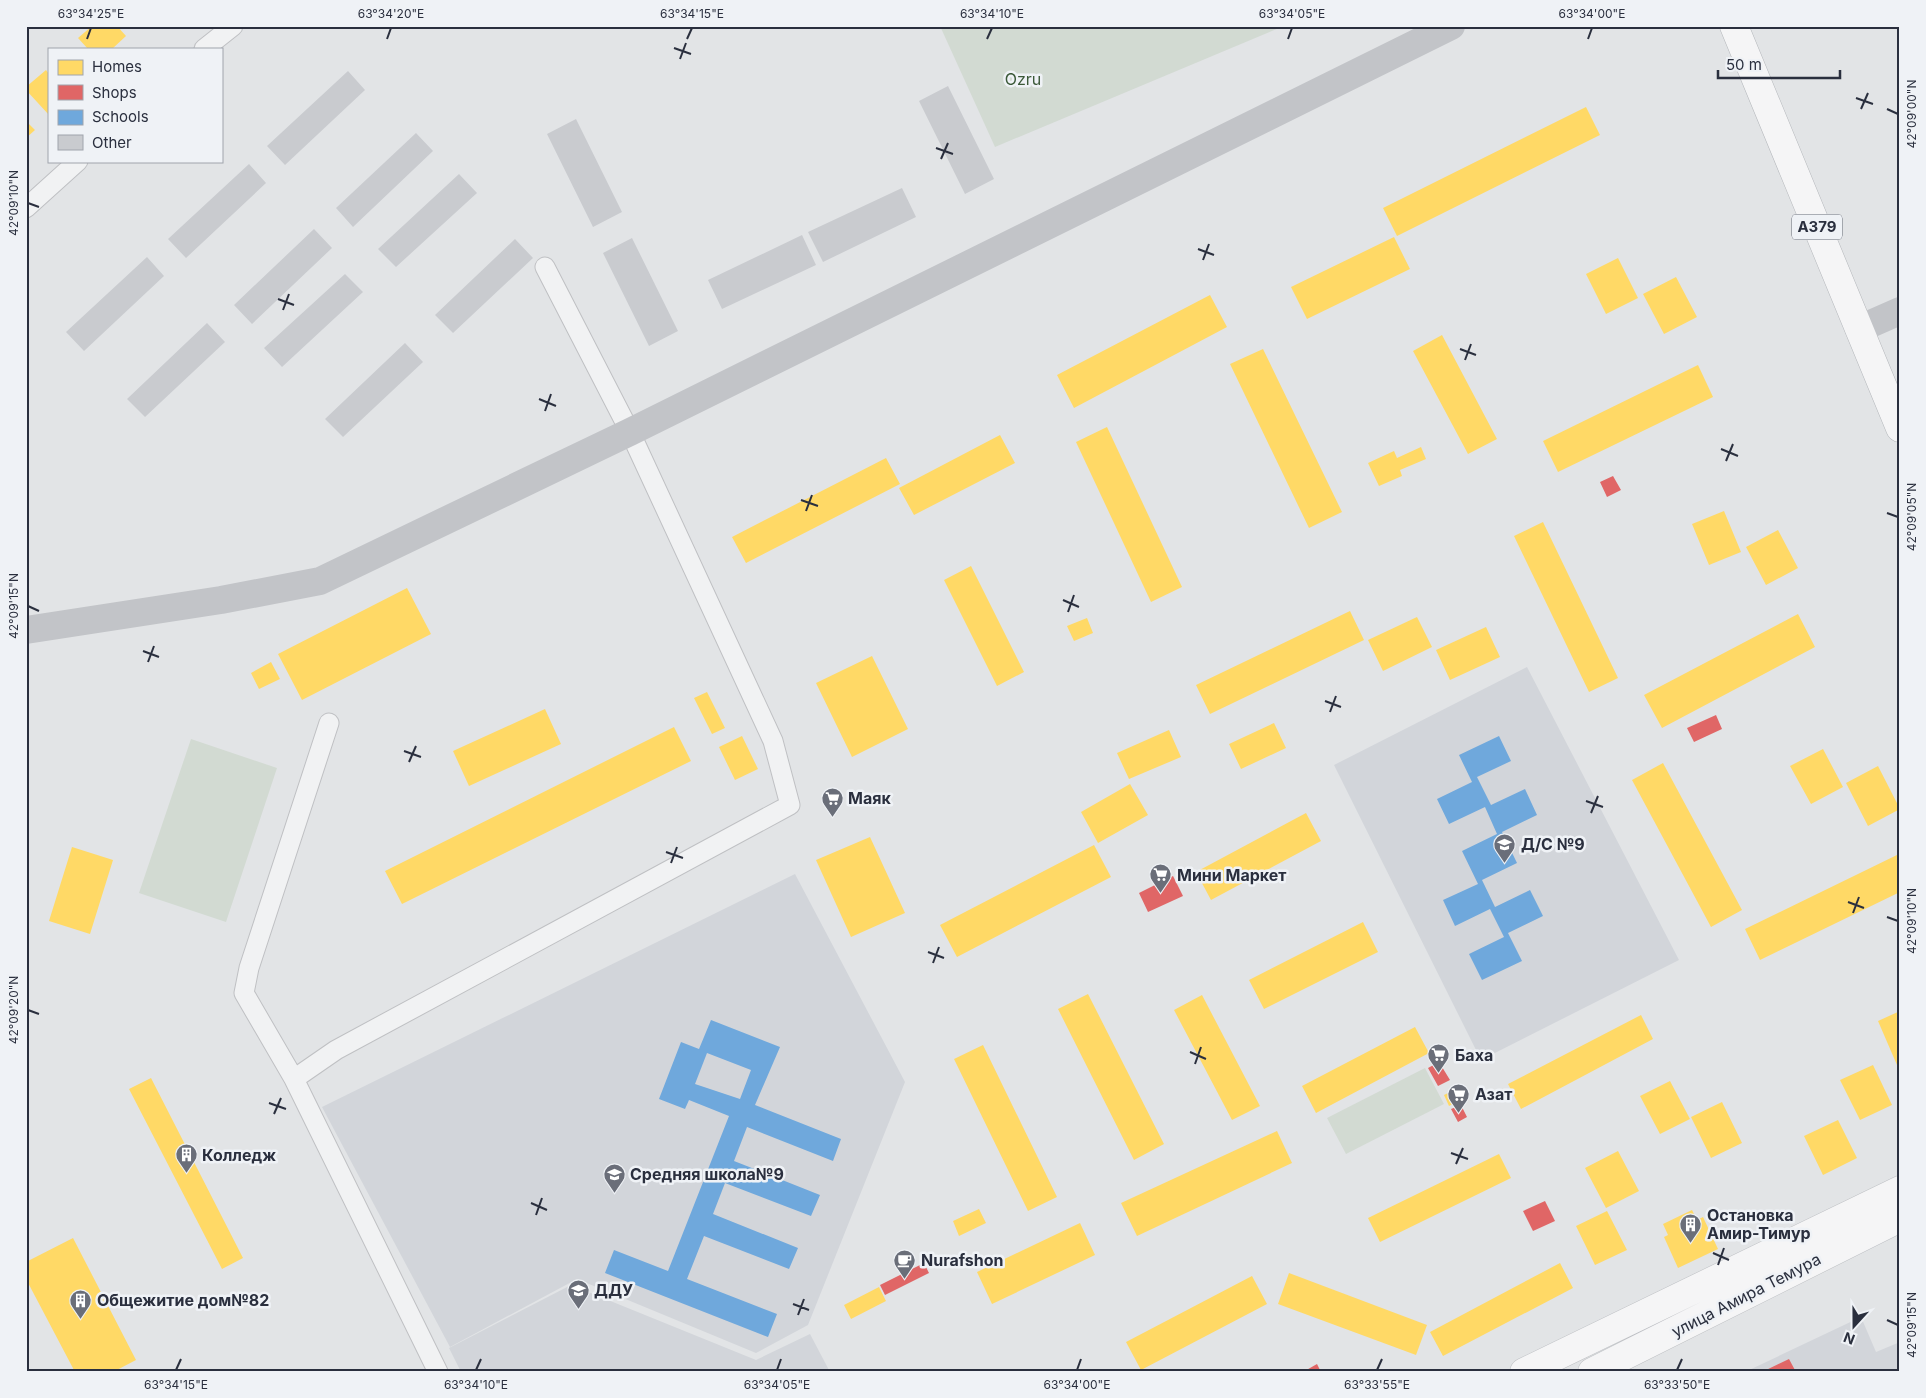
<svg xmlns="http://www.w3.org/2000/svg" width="1926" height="1398" viewBox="0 0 1926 1398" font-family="Inter,sans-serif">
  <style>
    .built { fill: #d2d5da }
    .green { fill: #d2dad2 }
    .homes { fill: #ffd966 }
    .shops { fill: #e06666 }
    .schools { fill: #6fa8dc; fill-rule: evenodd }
    .building { fill: #c9cbcf }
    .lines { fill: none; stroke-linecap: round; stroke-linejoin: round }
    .street-casing { stroke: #bfc0c3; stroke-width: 21 }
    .primary-casing { stroke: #bec0c4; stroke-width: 29 }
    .highway-casing { stroke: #b4b7bb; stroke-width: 29 }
    .street { stroke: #f1f2f3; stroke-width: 19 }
    .secondary { stroke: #c2c4c8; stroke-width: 28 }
    .primary { stroke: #f5f5f6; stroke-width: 28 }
    .highway { stroke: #f5f5f6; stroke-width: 28 }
    .ticks { fill: none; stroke: #2a2f3e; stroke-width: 2 }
    .labels { text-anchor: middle; stroke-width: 5; stroke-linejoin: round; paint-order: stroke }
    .shield { fill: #eff2f6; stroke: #656a75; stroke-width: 1 }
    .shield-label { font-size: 15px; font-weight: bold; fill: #2a2f3e }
    .park-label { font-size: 16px; fill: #3b5938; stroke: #eff2f6 }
    .poi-label { font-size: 16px; font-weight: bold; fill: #2a2f3e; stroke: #eff2f6; text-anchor: start }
    .street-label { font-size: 16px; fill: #2a2f3e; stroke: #eff2f6 }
    .neatline { fill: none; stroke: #2a2f3e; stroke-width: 2 }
    .ticks-label { font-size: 12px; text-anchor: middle; fill: #2a2f3e }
  </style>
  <rect width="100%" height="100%" fill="#e2e4e6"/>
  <path class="built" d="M 1527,667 L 1679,960 L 1481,1060 L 1334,765 Z
    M 795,874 L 905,1082 L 808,1325 L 756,1353 L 577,1279 L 450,1347 L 322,1107 Z
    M 571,1285 L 756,1360 L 810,1334 L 830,1372 L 461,1372 L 449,1348 Z
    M 1861,1317 L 1876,1352 L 1900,1342 L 1900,1372 L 1745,1372 Z"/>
  <path class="green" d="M 940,26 L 1284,26 L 995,147 Z
    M 191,739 L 277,768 L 226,922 L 139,893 Z
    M 1425,1068 L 1444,1104 L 1346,1154 L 1327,1118 Z"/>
  <path class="homes" d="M 92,26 L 117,26 L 126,36 L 112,49 L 88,49 L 78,38 Z
    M 46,70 L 49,74 L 49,115 L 26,90 L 26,87 Z
    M 1586,107 L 1600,135 L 1397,236 L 1383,208 Z
    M 26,121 L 35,130 L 26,138 Z
    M 1394,237 L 1410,269 L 1307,319 L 1291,287 Z
    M 1618,258 L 1638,298 L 1606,314 L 1586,274 Z
    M 1676,277 L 1697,317 L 1664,334 L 1643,294 Z
    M 1210,295 L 1227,327 L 1074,408 L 1057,375 Z
    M 1442,335 L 1497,439 L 1468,454 L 1413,351 Z
    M 1263,349 L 1342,512 L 1309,528 L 1230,364 Z
    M 1698,365 L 1713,397 L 1558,472 L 1543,441 Z
    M 1107,427 L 1182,587 L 1151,602 L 1076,442 Z
    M 1000,435 L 1015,463 L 914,515 L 899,488 Z
    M 1421,447 L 1426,459 L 1400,470 L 1402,476 L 1379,486 L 1368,463 L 1394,451 L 1397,458 Z
    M 886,458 L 900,484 L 746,563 L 732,537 Z
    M 1724,511 L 1741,552 L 1709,565 L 1692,524 Z
    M 1543,522 L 1618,678 L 1589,692 L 1514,536 Z
    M 1778,530 L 1798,568 L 1766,585 L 1746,547 Z
    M 971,566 L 1024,672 L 997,686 L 944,580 Z
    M 407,588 L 431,634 L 302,700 L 278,654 Z
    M 1350,611 L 1364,640 L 1210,714 L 1196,685 Z
    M 1798,614 L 1815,647 L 1662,728 L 1644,695 Z
    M 1417,617 L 1432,647 L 1383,671 L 1368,640 Z
    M 1087,618 L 1093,633 L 1074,641 L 1067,626 Z
    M 1486,627 L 1500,657 L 1450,680 L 1436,650 Z
    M 872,656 L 908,729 L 852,757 L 816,683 Z
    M 271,662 L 280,679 L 259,689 L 251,673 Z
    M 707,692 L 725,728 L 712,734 L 694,698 Z
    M 545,709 L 561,744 L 469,786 L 453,751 Z
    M 1274,723 L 1286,748 L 1241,769 L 1229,744 Z
    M 674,727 L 691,761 L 402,904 L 385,871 Z
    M 1169,730 L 1181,757 L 1129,779 L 1117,753 Z
    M 742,736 L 758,769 L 735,780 L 719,747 Z
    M 1823,749 L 1843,787 L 1811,804 L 1790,766 Z
    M 1663,763 L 1742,910 L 1711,927 L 1632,780 Z
    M 1878,766 L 1900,809 L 1868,826 L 1846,783 Z
    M 1130,784 L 1148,815 L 1098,843 L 1081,812 Z
    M 1306,813 L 1321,841 L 1211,900 L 1196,872 Z
    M 870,837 L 905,913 L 851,937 L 816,860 Z
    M 1094,845 L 1111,877 L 957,957 L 940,925 Z
    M 72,847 L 113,860 L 90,934 L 49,921 Z
    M 1899,854 L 1900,892 L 1760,960 L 1745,929 Z
    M 1363,922 L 1378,952 L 1264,1009 L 1249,980 Z
    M 1088,994 L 1164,1144 L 1134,1160 L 1058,1009 Z
    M 1202,995 L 1260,1106 L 1232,1120 L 1174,1010 Z
    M 1900,1011 L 1900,1064 L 1897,1065 L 1878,1021 Z
    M 1641,1015 L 1653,1039 L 1521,1109 L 1508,1084 Z
    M 1415,1027 L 1429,1053 L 1316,1113 L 1302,1086 Z
    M 983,1045 L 1057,1197 L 1028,1211 L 954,1059 Z
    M 1873,1065 L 1892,1105 L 1860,1120 L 1840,1080 Z
    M 151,1078 L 243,1258 L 222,1269 L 129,1089 Z
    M 1670,1081 L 1690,1119 L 1660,1134 L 1640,1096 Z
    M 1452,1091 L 1457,1102 L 1449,1106 L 1444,1095 Z
    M 1722,1102 L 1742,1143 L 1711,1158 L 1691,1117 Z
    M 1838,1120 L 1857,1158 L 1823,1175 L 1804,1136 Z
    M 1277,1131 L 1292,1163 L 1137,1236 L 1121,1203 Z
    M 1618,1151 L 1639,1191 L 1606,1208 L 1585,1168 Z
    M 1499,1154 L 1511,1178 L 1380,1242 L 1368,1218 Z
    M 979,1209 L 986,1223 L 959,1236 L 953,1221 Z
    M 1692,1210 L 1697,1220 L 1703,1217 L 1718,1249 L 1678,1268 L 1664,1237 L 1668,1235 L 1663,1224 Z
    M 1607,1211 L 1627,1250 L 1595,1265 L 1576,1226 Z
    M 1080,1223 L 1095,1255 L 992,1304 L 977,1272 Z
    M 73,1238 L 136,1360 L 113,1372 L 75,1372 L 26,1279 L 26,1262 Z
    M 1560,1263 L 1573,1288 L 1443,1356 L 1430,1332 Z
    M 1289,1273 L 1427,1325 L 1416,1355 L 1278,1304 Z
    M 1252,1276 L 1267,1304 L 1141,1370 L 1126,1342 Z
    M 879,1287 L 886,1301 L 851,1319 L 844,1305 Z"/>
  <path class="shops" d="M 1613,476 L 1621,490 L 1607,497 L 1600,482 Z
    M 1716,715 L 1722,729 L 1694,742 L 1687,728 Z
    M 1173,876 L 1183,896 L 1148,912 L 1139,893 Z
    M 1439,1062 L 1450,1080 L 1438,1086 L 1428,1068 Z
    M 1461,1105 L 1467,1117 L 1458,1122 L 1451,1109 Z
    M 1545,1201 L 1555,1221 L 1533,1231 L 1523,1211 Z
    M 924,1263 L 929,1273 L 885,1295 L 880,1285 Z
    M 1789,1359 L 1796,1372 L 1762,1372 Z
    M 1317,1364 L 1321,1372 L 1303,1372 Z"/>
  <path class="schools" d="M 1499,736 L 1511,761 L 1477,777 L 1491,805 L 1525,789 L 1537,815 L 1502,832 L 1517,863 L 1482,880 L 1495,907 L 1530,890 L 1543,916 L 1508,933 L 1522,961 L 1482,980 L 1469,954 L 1504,937 L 1490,909 L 1455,926 L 1443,900 L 1478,884 L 1462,851 L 1497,834 L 1485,807 L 1449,824 L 1437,799 L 1472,782 L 1459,755 Z
    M 711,1020 L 780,1047 L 755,1105 L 841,1139 L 833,1161 L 747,1127 L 734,1161 L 820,1195 L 811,1216 L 725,1183 L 713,1214 L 798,1248 L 789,1269 L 704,1236 L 687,1279 L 777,1314 L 768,1337 L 605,1273 L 614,1250 L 668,1271 L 729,1116 L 689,1100 L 685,1109 L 659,1099 L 681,1042 L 699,1049 ZM 707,1053 L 751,1070 L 740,1099 L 695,1084 Z"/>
  <path class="building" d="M 348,71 L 365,90 L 285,165 L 267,146 Z
    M 948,86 L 994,179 L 965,194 L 919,101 Z
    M 576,119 L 622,212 L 593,227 L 547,134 Z
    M 416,133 L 433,151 L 353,227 L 336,208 Z
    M 249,164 L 266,183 L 186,258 L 168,239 Z
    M 459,174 L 477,193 L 396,267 L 378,249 Z
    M 902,188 L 916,217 L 823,262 L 808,232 Z
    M 314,229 L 332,248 L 252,324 L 234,305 Z
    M 802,235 L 816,265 L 722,309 L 708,280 Z
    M 632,238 L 678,331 L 649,346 L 603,253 Z
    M 515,239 L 533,258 L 453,333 L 435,315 Z
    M 147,257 L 164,276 L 84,351 L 66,332 Z
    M 345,274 L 363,292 L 282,367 L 264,348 Z
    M 207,323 L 225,342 L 145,417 L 127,399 Z
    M 405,343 L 423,362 L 343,437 L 325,419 Z"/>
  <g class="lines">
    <defs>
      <path id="street" d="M 204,49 L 233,26
        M 26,208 L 78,161
        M 329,723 L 249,968 L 244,993 L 294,1079 L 438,1372
        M 294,1079 L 336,1050 L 790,805 L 773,741 L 630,432 L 545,267"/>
      <path id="primary" d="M 1524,1372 L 1900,1190
        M 1592,1372 L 1900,1218"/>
      <path id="highway" d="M 1734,26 L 1900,428"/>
    </defs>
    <use href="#street" class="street-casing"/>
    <use href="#primary" class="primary-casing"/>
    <use href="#highway" class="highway-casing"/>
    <use href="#street" class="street"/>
    <path class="secondary" d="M 1859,329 L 1900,311
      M 26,630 L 221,600 L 320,581 L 630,432 L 1451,26"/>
    <use href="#primary" class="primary"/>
    <use href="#highway" class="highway"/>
  </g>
  <path class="ticks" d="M 87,39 L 91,28M 387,39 L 391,28M 687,39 L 692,28M 987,39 L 992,28M 1288,39 L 1292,28M 1588,39 L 1592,28M 674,48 L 691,54M 680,59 L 686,43M 1856,98 L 1873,104M 1861,109 L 1868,93M 1887,109 L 1898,114M 936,148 L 953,154M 941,159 L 948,143M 28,203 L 39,207M 1198,249 L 1214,255M 1203,260 L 1209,244M 278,299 L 294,305M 283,310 L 289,294M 1460,349 L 1476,355M 1465,360 L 1471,344M 539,399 L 556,406M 545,411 L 551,394M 1721,449 L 1738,456M 1726,461 L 1733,444M 801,500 L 818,506M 806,511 L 812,495M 1887,513 L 1898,517M 1063,600 L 1079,607M 28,606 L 39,611M 1068,612 L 1074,595M 143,651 L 159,657M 148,662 L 154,646M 1325,701 L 1341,707M 1330,712 L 1336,696M 404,751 L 421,757M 409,762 L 416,746M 1586,801 L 1603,807M 1591,813 L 1598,796M 666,852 L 683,858M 671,863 L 677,847M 1848,902 L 1864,908M 1853,913 L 1859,897M 1887,917 L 1898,921M 928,952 L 944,958M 933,963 L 939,947M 28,1010 L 39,1014M 1190,1052 L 1206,1059M 1195,1064 L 1201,1047M 269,1103 L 286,1109M 274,1114 L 281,1098M 1451,1153 L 1468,1159M 1456,1164 L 1463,1148M 531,1203 L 547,1210M 536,1215 L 542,1198M 1713,1253 L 1729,1260M 1718,1265 L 1724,1248M 793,1304 L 809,1310M 798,1315 L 804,1299M 1887,1320 L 1898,1325M 176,1370 L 181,1359M 476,1370 L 481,1359M 777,1370 L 781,1359M 1077,1370 L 1081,1359M 1377,1370 L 1382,1359M 1677,1370 L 1682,1359"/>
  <defs>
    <symbol id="supermarket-pin" viewBox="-11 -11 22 30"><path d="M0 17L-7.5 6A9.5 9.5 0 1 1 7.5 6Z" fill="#6a6e79" stroke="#eff2f6"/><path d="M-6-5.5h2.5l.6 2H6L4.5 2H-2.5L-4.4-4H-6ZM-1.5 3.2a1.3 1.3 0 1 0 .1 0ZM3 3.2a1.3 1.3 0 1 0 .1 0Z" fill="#fff"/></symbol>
    <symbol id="school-pin" viewBox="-11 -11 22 30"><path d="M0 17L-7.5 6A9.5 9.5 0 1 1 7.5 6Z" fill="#6a6e79" stroke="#eff2f6"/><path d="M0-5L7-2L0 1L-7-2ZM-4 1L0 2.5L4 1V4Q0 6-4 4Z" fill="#fff"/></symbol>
    <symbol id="building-pin" viewBox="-11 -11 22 30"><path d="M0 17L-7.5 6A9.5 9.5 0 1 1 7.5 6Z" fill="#6a6e79" stroke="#eff2f6"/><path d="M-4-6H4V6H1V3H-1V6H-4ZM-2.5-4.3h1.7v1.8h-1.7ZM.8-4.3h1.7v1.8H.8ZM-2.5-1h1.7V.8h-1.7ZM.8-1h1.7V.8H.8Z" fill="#fff"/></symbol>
    <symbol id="cafe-pin" viewBox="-11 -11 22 30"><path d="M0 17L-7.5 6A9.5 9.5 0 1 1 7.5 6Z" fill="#6a6e79" stroke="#eff2f6"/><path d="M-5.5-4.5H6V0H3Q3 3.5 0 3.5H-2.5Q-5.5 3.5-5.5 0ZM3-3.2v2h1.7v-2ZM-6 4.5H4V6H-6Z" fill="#fff"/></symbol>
  </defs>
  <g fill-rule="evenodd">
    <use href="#supermarket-pin" x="820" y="786" width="25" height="34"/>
    <use href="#school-pin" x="1492" y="832" width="25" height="34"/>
    <use href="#supermarket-pin" x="1148" y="862" width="25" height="34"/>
    <use href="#supermarket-pin" x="1426" y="1042" width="25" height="34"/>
    <use href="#supermarket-pin" x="1446" y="1082" width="25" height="34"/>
    <use href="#building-pin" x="174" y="1142" width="25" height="34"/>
    <use href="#school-pin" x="602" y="1162" width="25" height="34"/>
    <use href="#building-pin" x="1678" y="1212" width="25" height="34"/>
    <use href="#cafe-pin" x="892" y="1248" width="25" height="34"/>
    <use href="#school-pin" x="566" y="1278" width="25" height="34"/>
    <use href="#building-pin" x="68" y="1288" width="25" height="34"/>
  </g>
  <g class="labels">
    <rect class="shield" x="1792" y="214.5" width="50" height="25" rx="4"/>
    <g class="shield-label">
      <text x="1817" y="232">A379</text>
    </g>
    <g class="park-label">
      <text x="1023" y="85">Ozru</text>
    </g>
    <g class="poi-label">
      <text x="848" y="804">Маяк</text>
      <text x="1521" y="850">Д/С №9</text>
      <text x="1177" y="881">Мини Маркет</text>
      <text x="1455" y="1061">Баха</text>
      <text x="1475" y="1100">Азат</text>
      <text x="202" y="1161">Колледж</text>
      <text x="630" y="1180">Средняя школа№9</text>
      <text x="1707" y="1221">Остановка<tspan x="1707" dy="18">Амир-Тимур</tspan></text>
      <text x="921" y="1266">Nurafshon</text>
      <text x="594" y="1296">ДДУ</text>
      <text x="97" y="1306">Общежитие дом№82</text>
    </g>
    <g class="street-label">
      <text transform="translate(1746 1295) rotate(-27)" y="6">улица Амира Темура</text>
    </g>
  </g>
  <rect width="1926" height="1398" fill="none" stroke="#eff2f6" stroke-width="55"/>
  <rect x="48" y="48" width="175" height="115" fill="#eff2f6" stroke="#a0a4ac"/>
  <rect x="58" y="60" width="25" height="15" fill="#ffd966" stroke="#a0a4ac"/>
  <text x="92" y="72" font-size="15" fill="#2a2f3e">Homes</text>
  <rect x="58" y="85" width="25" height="15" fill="#e06666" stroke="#a0a4ac"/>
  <text x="92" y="98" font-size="15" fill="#2a2f3e">Shops</text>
  <rect x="58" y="110" width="25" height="15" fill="#6fa8dc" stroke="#a0a4ac"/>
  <text x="92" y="122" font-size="15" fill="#2a2f3e">Schools</text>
  <rect x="58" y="135" width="25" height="15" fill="#c9cbcf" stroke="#a0a4ac"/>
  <text x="92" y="148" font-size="15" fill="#2a2f3e">Other</text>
  <g transform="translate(1854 1326) rotate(201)" stroke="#eff2f6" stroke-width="4" paint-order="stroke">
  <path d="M0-4L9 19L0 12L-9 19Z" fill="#2a2f3e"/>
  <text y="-8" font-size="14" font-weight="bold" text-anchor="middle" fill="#2a2f3e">N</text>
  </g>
  <path d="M1718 70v8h122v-8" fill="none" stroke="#2a2f3e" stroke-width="2.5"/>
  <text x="1726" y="70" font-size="15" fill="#2a2f3e" stroke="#eff2f6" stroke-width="4" paint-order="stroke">50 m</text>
  <rect x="28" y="28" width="1870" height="1342" class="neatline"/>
  <g class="ticks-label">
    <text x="91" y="18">63°34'25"E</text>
    <text x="391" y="18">63°34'20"E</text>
    <text x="692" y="18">63°34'15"E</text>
    <text x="992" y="18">63°34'10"E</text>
    <text x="1292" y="18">63°34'05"E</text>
    <text x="1592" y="18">63°34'00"E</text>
    <text transform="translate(1912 114) rotate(-90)" y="4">42°09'00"N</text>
    <text transform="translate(14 203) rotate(-90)" y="4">42°09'10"N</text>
    <text transform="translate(1912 517) rotate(-90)" y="4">42°09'05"N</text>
    <text transform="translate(14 606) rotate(-90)" y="4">42°09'15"N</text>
    <text transform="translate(1912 921) rotate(-90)" y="4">42°09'10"N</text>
    <text transform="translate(14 1010) rotate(-90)" y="4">42°09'20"N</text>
    <text transform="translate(1912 1325) rotate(-90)" y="4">42°09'15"N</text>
    <text x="176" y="1389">63°34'15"E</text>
    <text x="476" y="1389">63°34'10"E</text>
    <text x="777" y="1389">63°34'05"E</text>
    <text x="1077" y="1389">63°34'00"E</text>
    <text x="1377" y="1389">63°33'55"E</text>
    <text x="1677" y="1389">63°33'50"E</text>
  </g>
</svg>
